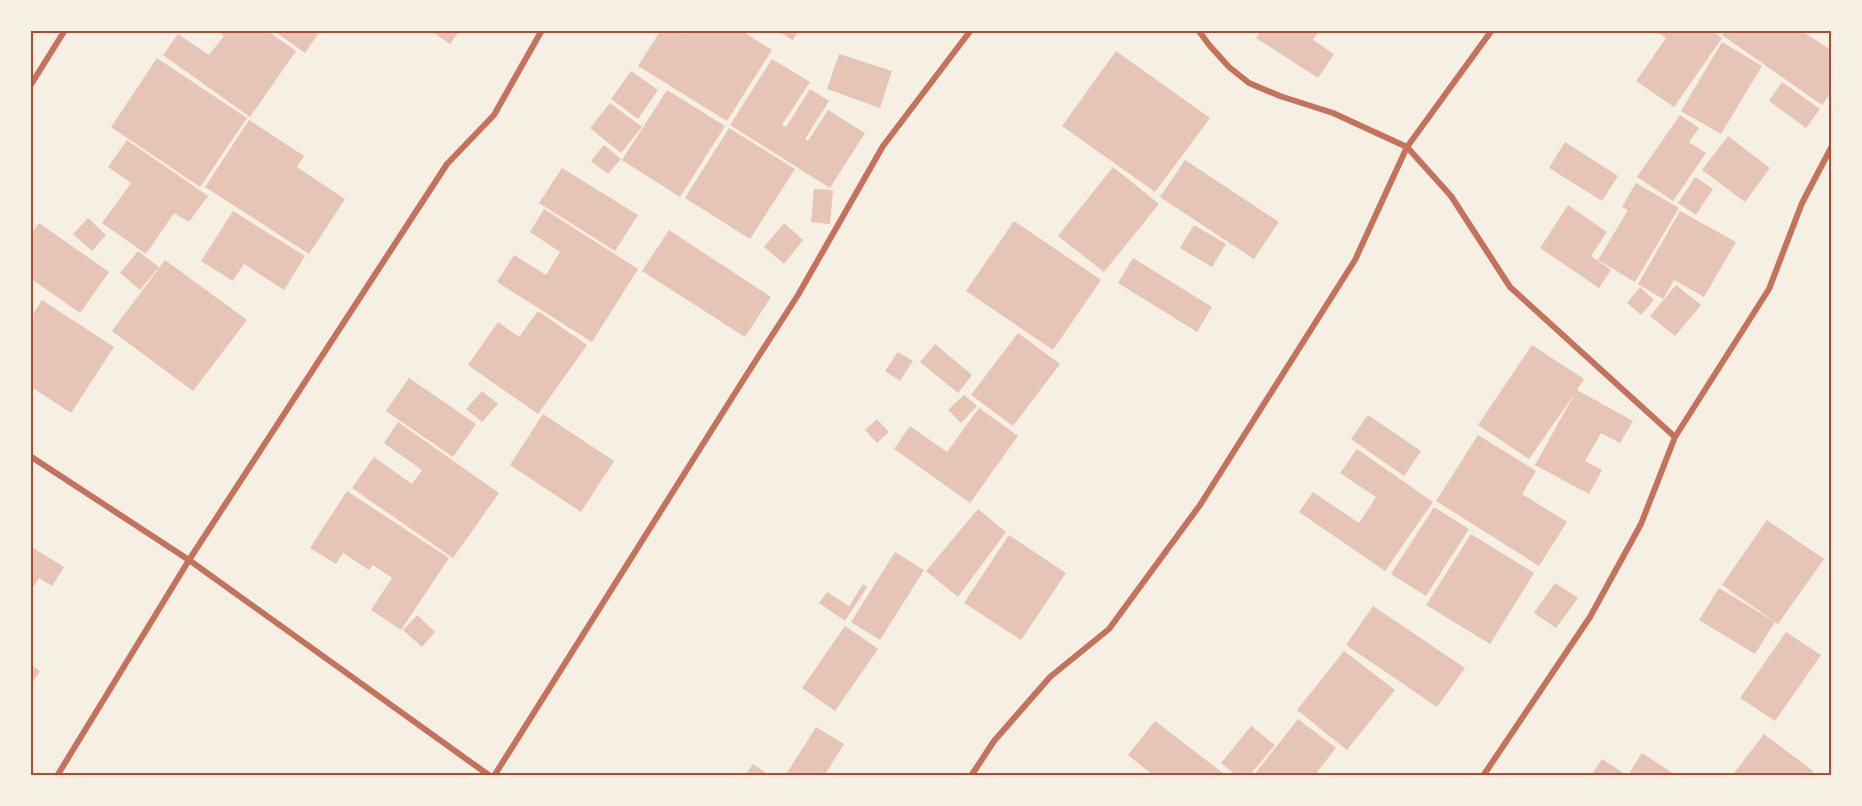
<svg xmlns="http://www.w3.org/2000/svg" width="1862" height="806" viewBox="0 0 1862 806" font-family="Lato,sans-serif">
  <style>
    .building { fill: #e6c5b7 }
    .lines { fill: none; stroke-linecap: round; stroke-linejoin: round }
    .minor { stroke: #c5725c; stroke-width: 6 }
    .neatline { fill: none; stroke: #b5482f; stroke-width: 2 }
  </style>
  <rect width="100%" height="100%" fill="#f6efe4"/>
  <path class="building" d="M 216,30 L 266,30 L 296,51 L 250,117 L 163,55 L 178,34 L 209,55 L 224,36 Z
    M 273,30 L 321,30 L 305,53 Z
    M 430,30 L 460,30 L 450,44 Z
    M 661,30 L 676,30 L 683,34 L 685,30 L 740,30 L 772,50 L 727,121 L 638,66 Z
    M 776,30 L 799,30 L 793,40 Z
    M 1262,30 L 1319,30 L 1313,40 L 1334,54 L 1318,78 L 1256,38 Z
    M 1654,30 L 1711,30 L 1722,38 L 1674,107 L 1636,81 L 1666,38 Z
    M 1726,30 L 1807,30 L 1805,33 L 1832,51 L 1832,91 L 1822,105 L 1722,35 Z
    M 1722,42 L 1762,66 L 1721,134 L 1681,111 Z
    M 1116,51 L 1210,118 L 1155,192 L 1062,126 Z
    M 839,54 L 892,71 L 880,108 L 827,89 Z
    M 157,58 L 247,118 L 200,187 L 111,127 Z
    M 772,59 L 810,82 L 782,125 L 786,127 L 810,89 L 829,101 L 805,139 L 808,141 L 828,110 L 865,133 L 830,188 L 730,125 Z
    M 631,71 L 658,90 L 638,119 L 611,99 Z
    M 1782,82 L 1820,109 L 1806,128 L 1769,101 Z
    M 667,90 L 725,126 L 680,197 L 622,160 Z
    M 610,103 L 642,127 L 621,153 L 590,128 Z
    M 1680,115 L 1699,128 L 1689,142 L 1706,153 L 1673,201 L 1637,177 Z
    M 249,120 L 304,156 L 297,167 L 345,199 L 309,254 L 205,187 Z
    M 729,128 L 795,169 L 750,239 L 685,198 Z
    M 1728,136 L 1770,168 L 1745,202 L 1702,170 Z
    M 127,140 L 208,196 L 189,222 L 174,213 L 146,254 L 102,223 L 131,183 L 108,167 Z
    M 1565,142 L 1618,176 L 1602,201 L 1549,168 Z
    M 604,145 L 621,159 L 608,174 L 591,161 Z
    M 1185,160 L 1279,222 L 1254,259 L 1160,197 Z
    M 1113,167 L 1159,204 L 1104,272 L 1058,236 Z
    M 562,168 L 638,215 L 615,251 L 539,203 Z
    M 1695,177 L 1713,189 L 1696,215 L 1678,203 Z
    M 1636,183 L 1679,208 L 1635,282 L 1598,260 L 1628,210 L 1622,207 Z
    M 814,189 L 833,190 L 830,224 L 811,222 Z
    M 1568,205 L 1607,232 L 1591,256 L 1611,270 L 1599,288 L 1540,248 Z
    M 544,209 L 638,269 L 592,342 L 497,282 L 514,255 L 546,275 L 560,252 L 530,232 Z
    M 233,211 L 305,256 L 284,290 L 244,264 L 233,281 L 201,261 Z
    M 1680,211 L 1736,242 L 1704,297 L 1674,280 L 1663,299 L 1638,284 Z
    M 88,218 L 106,235 L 92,251 L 73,234 Z
    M 1014,221 L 1101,280 L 1053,350 L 966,291 Z
    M 39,223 L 109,272 L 80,313 L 30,278 L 30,236 Z
    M 784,223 L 803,240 L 784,264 L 764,247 Z
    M 1194,225 L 1226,244 L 1212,267 L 1180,248 Z
    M 669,230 L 771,297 L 745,337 L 642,271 Z
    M 138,251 L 159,267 L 140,290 L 120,273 Z
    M 1133,258 L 1212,307 L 1197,332 L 1118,283 Z
    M 165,260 L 247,320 L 193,391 L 112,331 Z
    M 1676,285 L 1701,305 L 1675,336 L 1650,316 Z
    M 1640,287 L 1654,300 L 1641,315 L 1627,303 Z
    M 42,300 L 114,347 L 71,413 L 30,386 L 30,319 Z
    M 538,311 L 587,345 L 538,414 L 468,365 L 498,322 L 519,337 Z
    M 1018,333 L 1060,364 L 1013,426 L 971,395 Z
    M 935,344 L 972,375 L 958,393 L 920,362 Z
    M 1532,345 L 1584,379 L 1577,390 L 1633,421 L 1620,443 L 1601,433 L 1585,461 L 1602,470 L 1589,494 L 1535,465 L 1575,393 L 1529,459 L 1478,425 Z
    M 898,352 L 913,361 L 900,381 L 885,371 Z
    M 409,378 L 476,424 L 453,457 L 386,411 Z
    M 482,391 L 498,404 L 482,422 L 466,409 Z
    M 964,395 L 977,406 L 961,423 L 948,410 Z
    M 979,408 L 1018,436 L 970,503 L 894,449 L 910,426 L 947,452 Z
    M 543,414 L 614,461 L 581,512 L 510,465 Z
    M 1368,415 L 1421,451 L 1404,476 L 1351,439 Z
    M 877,419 L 889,432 L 877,443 L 865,430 Z
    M 398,422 L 499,493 L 453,558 L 352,488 L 374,457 L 412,484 L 422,470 L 384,443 Z
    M 1478,435 L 1536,471 L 1522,494 L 1567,522 L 1539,566 L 1436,501 Z
    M 1357,449 L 1433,502 L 1385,571 L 1299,512 L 1313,492 L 1359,523 L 1376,497 L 1340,473 Z
    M 347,491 L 449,558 L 401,630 L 371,610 L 392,578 L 373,565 L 369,570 L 343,553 L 336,564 L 310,548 Z
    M 1434,507 L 1469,529 L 1426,596 L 1391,574 Z
    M 978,509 L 1006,532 L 958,597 L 926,571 Z
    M 1767,520 L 1824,559 L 1778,624 L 1722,585 Z
    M 1471,534 L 1534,573 L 1490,644 L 1426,605 Z
    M 1009,535 L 1066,573 L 1021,640 L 964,603 Z
    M 30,546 L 64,567 L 52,586 L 39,578 L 34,586 L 30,583 Z
    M 895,552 L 924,570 L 880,640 L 851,622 Z
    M 1555,583 L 1578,598 L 1556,628 L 1534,613 Z
    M 863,584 L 867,587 L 845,621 L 819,603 L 827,592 L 849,606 Z
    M 1719,588 L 1775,622 L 1755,654 L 1699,620 Z
    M 1373,606 L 1465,668 L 1437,707 L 1346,645 Z
    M 417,615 L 435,632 L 422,647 L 403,630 Z
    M 845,626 L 878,649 L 835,711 L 802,688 Z
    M 1786,632 L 1821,655 L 1775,721 L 1740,698 Z
    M 1344,651 L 1395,690 L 1347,750 L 1297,710 Z
    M 30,664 L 40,671 L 30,686 Z
    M 1298,719 L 1336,748 L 1314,776 L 1253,776 Z
    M 1155,721 L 1227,776 L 1154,776 L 1128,755 Z
    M 1251,726 L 1275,745 L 1249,776 L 1237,776 L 1221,763 Z
    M 816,727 L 844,744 L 824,776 L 785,776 Z
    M 1764,734 L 1813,771 L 1810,776 L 1732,776 Z
    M 1642,753 L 1677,776 L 1637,776 L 1630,772 Z
    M 1602,759 L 1628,776 L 1591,776 Z
    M 753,764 L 770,776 L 745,776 Z"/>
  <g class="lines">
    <path class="minor" d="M 1198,30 L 1210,46 L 1229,67 L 1249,83 L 1280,96 L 1333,113 L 1407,147 L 1451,196 L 1510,287 L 1675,437
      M 30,86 L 65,30
      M 30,456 L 189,560 L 490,776
      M 57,776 L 189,560 L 447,164 L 494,115 L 542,30
      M 494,776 L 742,382 L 798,295 L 883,146 L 971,30
      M 971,776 L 994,741 L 1050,677 L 1109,629 L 1200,505 L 1355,260 L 1407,147 L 1492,30
      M 1483,776 L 1590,617 L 1641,524 L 1675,437 L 1769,289 L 1802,203 L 1832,146"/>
  </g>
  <rect width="1862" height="806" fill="none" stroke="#f6efe4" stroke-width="63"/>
  <rect x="32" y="32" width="1798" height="742" class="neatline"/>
</svg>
